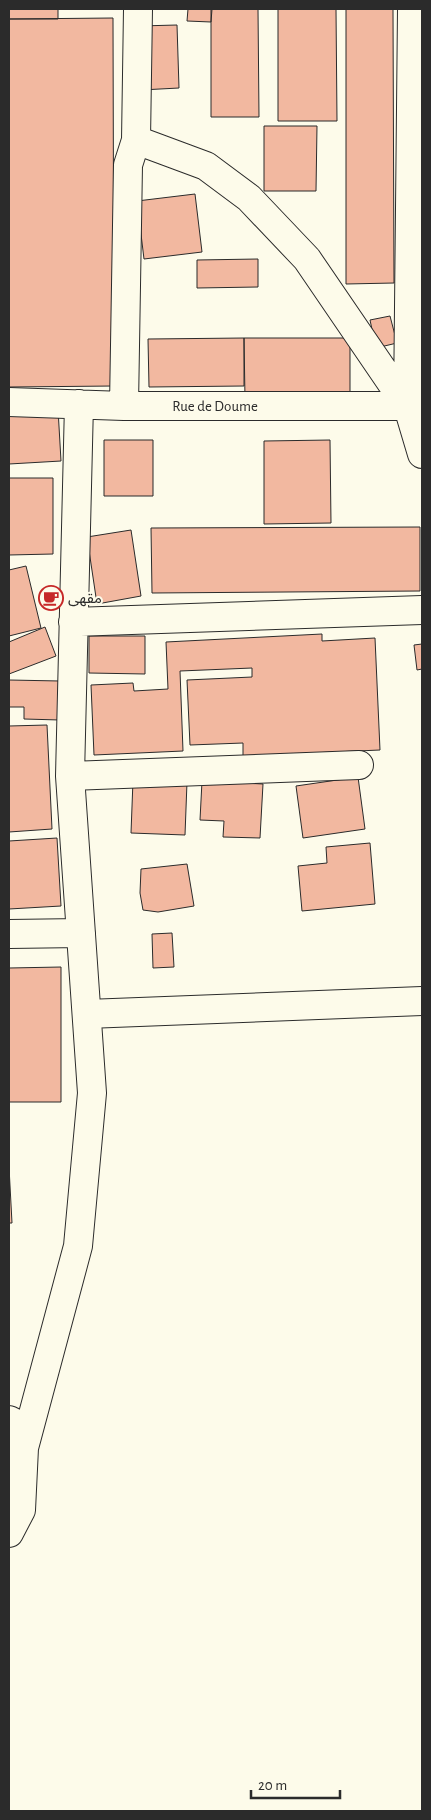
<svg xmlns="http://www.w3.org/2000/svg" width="431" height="1820" viewBox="0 0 431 1820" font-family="'Alegreya Sans','Noto Sans Arabic',sans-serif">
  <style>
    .building { fill: #f2b8a0; stroke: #2b2b2b }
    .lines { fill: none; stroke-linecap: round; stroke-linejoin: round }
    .minor-casing { stroke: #2b2b2b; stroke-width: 30 }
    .minor { stroke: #fdfbea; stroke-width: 28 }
    .labels { text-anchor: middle; stroke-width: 4; stroke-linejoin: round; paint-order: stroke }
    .street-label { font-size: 15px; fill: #2b2b2b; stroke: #fdfbea }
    .poi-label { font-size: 15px; fill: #2b2b2b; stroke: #fdfbea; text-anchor: start }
  </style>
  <rect width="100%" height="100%" fill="#fdfbea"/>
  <path class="building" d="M 9,9 L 58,9 L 58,19 L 9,19 Z
    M 188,9 L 212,9 L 211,22 L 187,21 Z
    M 211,9 L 258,9 L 259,117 L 211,117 Z
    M 278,9 L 336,9 L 337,121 L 278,121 Z
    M 346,9 L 393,9 L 394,283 L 346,284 Z
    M 113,18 L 114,386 L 9,387 L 9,19 Z
    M 177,25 L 179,88 L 141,90 L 139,26 Z
    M 264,126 L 317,126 L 316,191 L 264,191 Z
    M 195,194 L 202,252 L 144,259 L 137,201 Z
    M 258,259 L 258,287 L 197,288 L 197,260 Z
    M 390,316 L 397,343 L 376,348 L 370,320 Z
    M 244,338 L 244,386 L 149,387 L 148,339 Z
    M 244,338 L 350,338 L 350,398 L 245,399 Z
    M 58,409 L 61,461 L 9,464 L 9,411 Z
    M 104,440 L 153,440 L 153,496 L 104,496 Z
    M 330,440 L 331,523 L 264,524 L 264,441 Z
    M 9,478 L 53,478 L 53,554 L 9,555 Z
    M 420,527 L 420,591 L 152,593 L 151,528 Z
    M 131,530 L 141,596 L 97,604 L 87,537 Z
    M 26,566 L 41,628 L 9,636 L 9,570 Z
    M 45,627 L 56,656 L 9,674 L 9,642 Z
    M 322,634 L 322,641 L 375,638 L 380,750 L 243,756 L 243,743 L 190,745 L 187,680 L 252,677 L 252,668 L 180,671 L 183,751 L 94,755 L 91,685 L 133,683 L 134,691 L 168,689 L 166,642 Z
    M 89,636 L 145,636 L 145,674 L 89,673 Z
    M 422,644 L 422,669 L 417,670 L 414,645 Z
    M 9,680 L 60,681 L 60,720 L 24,719 L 24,707 L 9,707 Z
    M 47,725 L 52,829 L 9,832 L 9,726 Z
    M 358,777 L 365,829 L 303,838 L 296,786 Z
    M 133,780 L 187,782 L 185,835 L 131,833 Z
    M 202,781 L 263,784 L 260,838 L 223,837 L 224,821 L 200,820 Z
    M 57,838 L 61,906 L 9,909 L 9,841 Z
    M 370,843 L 375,904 L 302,911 L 298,866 L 327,863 L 326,847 Z
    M 187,864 L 194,906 L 158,912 L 143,910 L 140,893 L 141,869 Z
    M 172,933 L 174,967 L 153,968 L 152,934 Z
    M 61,967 L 61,1102 L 9,1102 L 9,968 Z
    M 9,1167 L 12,1223 L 9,1223 Z"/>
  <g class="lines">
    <defs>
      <path id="minor" d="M 412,9 L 408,407 L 422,454
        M 136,140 L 206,166 L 249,198 L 307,259 L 408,407
        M 9,402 L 124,406 L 422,406
        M 124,406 L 128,165 L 136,140 L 138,9
        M 73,622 L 422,610
        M 70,776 L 359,765
        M 9,934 L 81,933
        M 87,1014 L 422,1001
        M 9,1420 L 17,1424 L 24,1448 L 21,1510 L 9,1533
        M 24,1448 L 78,1246 L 92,1093 L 70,776 L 79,404"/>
    </defs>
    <use href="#minor" class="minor-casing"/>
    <use href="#minor" class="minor"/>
  </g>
  <defs>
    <symbol id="cafe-ring" viewBox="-11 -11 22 22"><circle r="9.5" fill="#fdfbea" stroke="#c62828" stroke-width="1.5"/><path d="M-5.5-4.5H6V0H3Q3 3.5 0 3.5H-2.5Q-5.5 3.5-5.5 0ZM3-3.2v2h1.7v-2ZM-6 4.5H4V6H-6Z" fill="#c62828"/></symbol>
  </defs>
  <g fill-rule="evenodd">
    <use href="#cafe-ring" x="37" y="584" width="28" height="28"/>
  </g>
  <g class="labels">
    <g class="street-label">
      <text x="215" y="411">Rue de Doume</text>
    </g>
    <g class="poi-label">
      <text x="68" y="603">مقهى</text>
    </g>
  </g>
  <rect width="431" height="1820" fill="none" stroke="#2b2b2b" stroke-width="20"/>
  <path d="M251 1790v8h89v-8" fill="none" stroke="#2b2b2b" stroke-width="2.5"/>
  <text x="258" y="1790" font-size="15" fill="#2b2b2b" stroke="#fdfbea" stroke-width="4" paint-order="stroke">20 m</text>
</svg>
